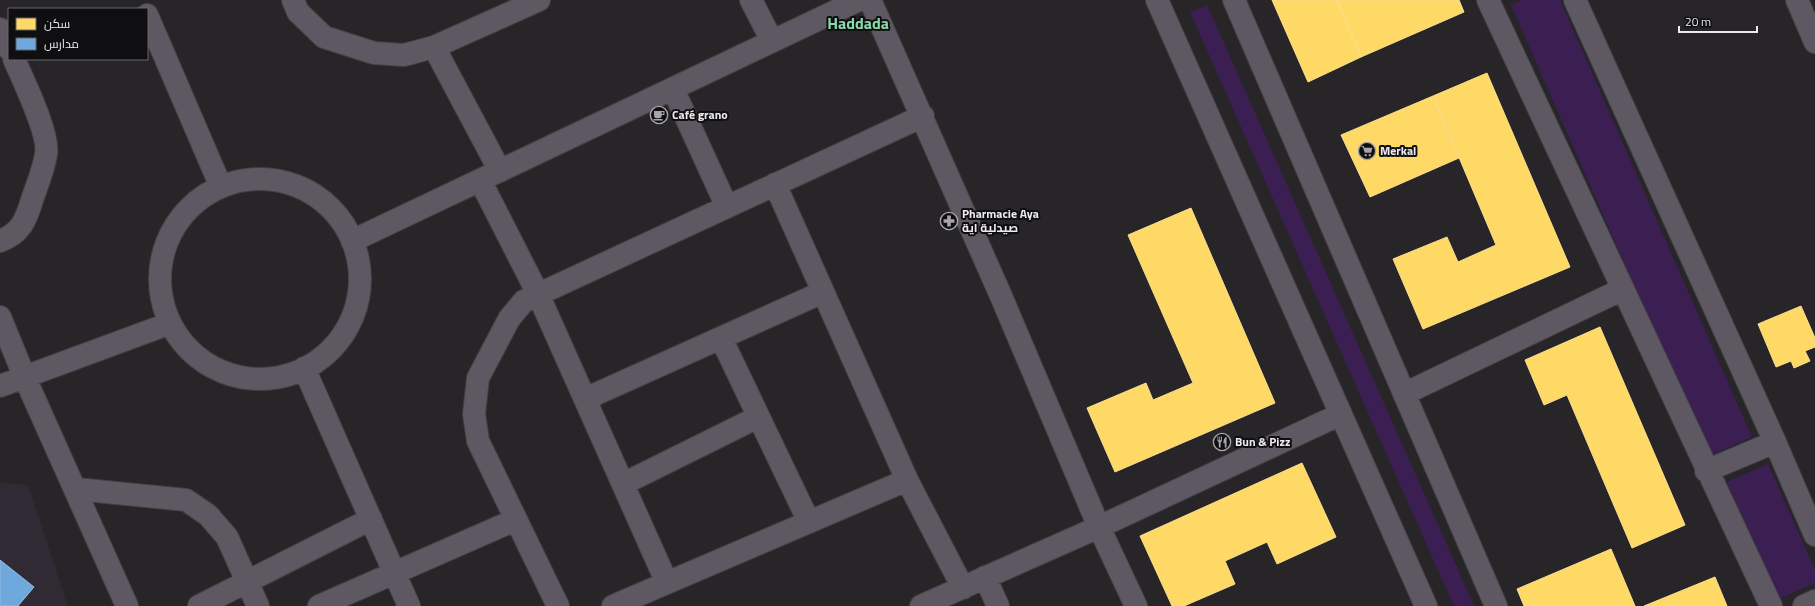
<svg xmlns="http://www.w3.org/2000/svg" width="1815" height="606" viewBox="0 0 1815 606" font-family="'Titillium Web',Cairo,sans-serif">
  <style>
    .built { fill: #2f2a33 }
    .green { fill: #3b1f52 }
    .homes { fill: #ffd966; stroke: #f9de8f }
    .schools { fill: #6fa8dc; stroke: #94bce1 }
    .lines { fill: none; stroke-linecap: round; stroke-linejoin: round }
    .minor-casing { stroke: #434143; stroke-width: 24 }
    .minor { stroke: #5d5862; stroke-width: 22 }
    .labels { text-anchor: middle; stroke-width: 4; stroke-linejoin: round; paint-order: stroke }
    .poi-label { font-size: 12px; font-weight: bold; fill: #eceaee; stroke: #0f0e10; text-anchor: start }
    .district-label { font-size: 16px; font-weight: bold; fill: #8bd8aa; stroke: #0f0e10 }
  </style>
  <rect width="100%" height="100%" fill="#272528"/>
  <path class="built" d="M 0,482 L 28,485 L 68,606 L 0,606 Z"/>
  <path class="green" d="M 1523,0 L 1560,0 L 1752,437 L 1709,456 L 1511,5 Z
    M 1207,5 L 1474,606 L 1454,606 L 1190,12 Z
    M 1768,464 L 1815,570 L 1815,583 L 1779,599 L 1727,482 Z"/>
  <path class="homes" d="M 1272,0 L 1337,0 L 1361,57 L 1308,82 Z
    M 1337,0 L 1459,0 L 1464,12 L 1361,57 Z
    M 1487,73 L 1570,267 L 1423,329 L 1393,259 L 1447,237 L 1458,262 L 1496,245 L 1433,96 Z
    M 1433,96 L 1459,158 L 1370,197 L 1341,135 Z
    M 1191,208 L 1275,403 L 1115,472 L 1087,408 L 1146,383 L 1153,400 L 1193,383 L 1128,235 Z
    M 1801,306 L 1815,338 L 1815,347 L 1805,351 L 1810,361 L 1794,368 L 1791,361 L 1776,367 L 1758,324 Z
    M 1600,327 L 1685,525 L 1632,548 L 1567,395 L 1544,405 L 1525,360 Z
    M 1302,463 L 1336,537 L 1277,564 L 1267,542 L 1225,561 L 1235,584 L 1184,606 L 1172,606 L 1140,536 Z
    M 1611,549 L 1635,606 L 1524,606 L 1517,589 Z
    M 1715,577 L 1727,606 L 1644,606 Z"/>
  <path class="schools" d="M 0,560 L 34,587 L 18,606 L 0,606 Z"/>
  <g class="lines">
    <defs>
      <path id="minor" d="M 293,0 L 298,12 L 324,37 L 374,53 L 404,55 L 434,47 L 539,0
        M 751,0 L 772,41
        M 870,0 L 1001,296 L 1099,527 L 1136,606
        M 1157,0 L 1426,606
        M 1234,0 L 1496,606
        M 1488,0 L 1771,606
        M 1575,0 L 1775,442 L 1815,535
        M 1797,0 L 1815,42
        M 147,15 L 221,187
        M 0,29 L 9,49
        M 434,47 L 500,171
        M 673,89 L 727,207
        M160 279a100 100 0 1 1 200 0a100 100 0 1 1-200 0Z
        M 480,180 L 538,294 L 667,583
        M 775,184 L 907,480 L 963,588
        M 0,241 C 21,233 26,220 32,200 C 37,185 44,169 46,154 C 50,134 22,78 14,59
        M 352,241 L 859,0
        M 0,317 L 25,378 L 127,606
        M 721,338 L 809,522
        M 304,368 L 409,606
        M 0,386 L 168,324
        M 1404,394 L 1623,289
        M 585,399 L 823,292
        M 1706,471 L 1775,442
        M 623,484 L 758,417
        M 76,489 L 186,500 L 208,515 L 227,537 L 258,606
        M 985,577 L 998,606
        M 199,606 L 371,519
        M 319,606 L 515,520
        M 558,606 L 478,441 L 474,414 L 478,378 L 509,319 L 524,301 L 923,116
        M 613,606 L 907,480
        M 921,606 L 1099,527 L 1341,414
        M 1804,606 L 1815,601"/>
    </defs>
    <use href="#minor" class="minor-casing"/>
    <use href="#minor" class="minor"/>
  </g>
  <defs>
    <symbol id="cafe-ring" viewBox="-11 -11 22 22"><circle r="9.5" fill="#0f0e10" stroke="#a7a5a9" stroke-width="1.5"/><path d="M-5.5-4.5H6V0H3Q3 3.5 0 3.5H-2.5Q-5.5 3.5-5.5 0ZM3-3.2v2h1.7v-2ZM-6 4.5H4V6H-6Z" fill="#a7a5a9"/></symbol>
    <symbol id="supermarket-ring" viewBox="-11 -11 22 22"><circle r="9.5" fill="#0f0e10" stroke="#a7a5a9" stroke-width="1.5"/><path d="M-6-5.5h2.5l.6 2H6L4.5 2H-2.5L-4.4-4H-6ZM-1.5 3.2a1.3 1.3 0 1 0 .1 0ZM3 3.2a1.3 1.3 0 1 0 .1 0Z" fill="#a7a5a9"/></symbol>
    <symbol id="pharmacy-ring" viewBox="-11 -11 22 22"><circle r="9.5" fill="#0f0e10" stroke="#a7a5a9" stroke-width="1.5"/><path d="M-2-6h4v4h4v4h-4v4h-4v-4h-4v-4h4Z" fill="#a7a5a9"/></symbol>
    <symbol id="restaurant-ring" viewBox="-11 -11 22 22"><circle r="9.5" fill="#0f0e10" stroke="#a7a5a9" stroke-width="1.5"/><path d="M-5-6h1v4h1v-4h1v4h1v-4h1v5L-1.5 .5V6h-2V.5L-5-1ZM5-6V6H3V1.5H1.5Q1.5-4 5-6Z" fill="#a7a5a9"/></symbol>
  </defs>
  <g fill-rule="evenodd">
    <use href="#cafe-ring" x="649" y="105" width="20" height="20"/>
    <use href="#supermarket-ring" x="1357" y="141" width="20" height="20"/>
    <use href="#pharmacy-ring" x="939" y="211" width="20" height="20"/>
    <use href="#restaurant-ring" x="1212" y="432" width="20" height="20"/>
  </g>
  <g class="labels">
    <g class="poi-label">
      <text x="672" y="119">Café grano</text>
      <text x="1380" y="155">Merkal</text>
      <text x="962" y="218">Pharmacie Aya<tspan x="962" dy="14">صيدلية اية</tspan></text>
      <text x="1235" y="446">Bun &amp; Pizz</text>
    </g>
    <g class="district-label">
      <text x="858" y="29">Haddada</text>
    </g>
  </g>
  <rect x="8" y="8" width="140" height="52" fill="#0f0e10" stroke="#676669"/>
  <rect x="16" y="18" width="20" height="12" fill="#ffd966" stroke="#676669"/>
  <text x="44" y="28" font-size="12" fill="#eceaee">سكن</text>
  <rect x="16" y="38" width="20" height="12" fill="#6fa8dc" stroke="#676669"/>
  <text x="44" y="48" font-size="12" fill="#eceaee">مدارس</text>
  <path d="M1679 26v6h78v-6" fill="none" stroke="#eceaee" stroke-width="2"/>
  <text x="1685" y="26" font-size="12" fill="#eceaee" stroke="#0f0e10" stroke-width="3" paint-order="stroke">20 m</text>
</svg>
